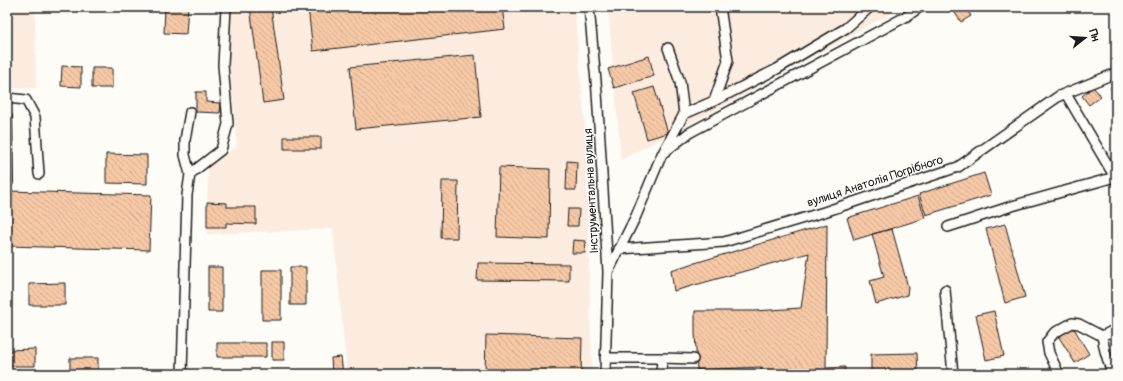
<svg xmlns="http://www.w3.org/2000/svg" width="1123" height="381" viewBox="0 0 1123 381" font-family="Pangolin,sans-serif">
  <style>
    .built { fill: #fbecdf }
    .building { fill: url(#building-back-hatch); stroke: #1c1c1c }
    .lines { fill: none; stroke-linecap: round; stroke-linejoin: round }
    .minor-casing { stroke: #1c1c1c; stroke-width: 12 }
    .minor { stroke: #fdfcf7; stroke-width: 9 }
    .labels { text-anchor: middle; stroke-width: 3; stroke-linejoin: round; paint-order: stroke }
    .street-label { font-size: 12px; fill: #1c1c1c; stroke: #fdfcf7 }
  </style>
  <defs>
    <pattern id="building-back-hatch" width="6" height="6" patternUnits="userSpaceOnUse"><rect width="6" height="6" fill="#f6c8a6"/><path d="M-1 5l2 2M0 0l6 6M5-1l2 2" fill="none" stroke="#d2ab8e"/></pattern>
  </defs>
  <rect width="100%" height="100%" fill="#fdfcf7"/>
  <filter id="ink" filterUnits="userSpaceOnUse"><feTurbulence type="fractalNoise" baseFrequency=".025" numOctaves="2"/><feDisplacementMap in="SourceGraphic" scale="8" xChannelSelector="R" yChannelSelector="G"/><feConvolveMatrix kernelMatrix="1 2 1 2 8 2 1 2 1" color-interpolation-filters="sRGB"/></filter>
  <g filter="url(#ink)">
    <path class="built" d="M 7,7 L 35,7 L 36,88 L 7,88 Z
      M 230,7 L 574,7 L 585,125 L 592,374 L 347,374 L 333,229 L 207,234 L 208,164 L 237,147 L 228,42 Z
      M 608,7 L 902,7 L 736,99 L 621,160 Z"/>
    <path class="building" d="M 165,7 L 188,7 L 186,34 L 164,33 Z
      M 250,7 L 271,7 L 284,100 L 263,103 Z
      M 308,7 L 502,7 L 505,29 L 313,51 Z
      M 957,7 L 966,7 L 971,16 L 961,22 L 953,10 Z
      M 475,55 L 481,117 L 356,129 L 350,67 Z
      M 649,56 L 654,76 L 614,88 L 608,69 Z
      M 62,66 L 81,67 L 81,87 L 61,86 Z
      M 92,68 L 112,68 L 112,88 L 92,88 Z
      M 1116,83 L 1116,96 L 1110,88 Z
      M 654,87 L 668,133 L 647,139 L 634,93 Z
      M 1093,87 L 1101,96 L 1089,105 L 1082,96 Z
      M 196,92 L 206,92 L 206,102 L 221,103 L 220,113 L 196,112 Z
      M 284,137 L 321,137 L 321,149 L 284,149 Z
      M 106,154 L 147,155 L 147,184 L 106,183 Z
      M 567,161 L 577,162 L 576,190 L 566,190 Z
      M 499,167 L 550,169 L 549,239 L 497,237 Z
      M 984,173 L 991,195 L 926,215 L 919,194 Z
      M 442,181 L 458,181 L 457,238 L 441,238 Z
      M 7,191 L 151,195 L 149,250 L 7,246 Z
      M 918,196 L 925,218 L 854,240 L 847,218 Z
      M 207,202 L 227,203 L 227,207 L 256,207 L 256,224 L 226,223 L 226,227 L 207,227 Z
      M 568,209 L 579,209 L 578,226 L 567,226 Z
      M 827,224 L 826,368 L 845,367 L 844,374 L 761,374 L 761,367 L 697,370 L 695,333 L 695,311 L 755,311 L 801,308 L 809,253 L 674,291 L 671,270 Z
      M 1005,224 L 1025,297 L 1005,303 L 986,229 Z
      M 892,229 L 908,287 L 907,295 L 876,304 L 870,281 L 884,277 L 872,234 Z
      M 573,240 L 586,241 L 585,253 L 572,253 Z
      M 478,263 L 569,264 L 569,281 L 477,280 Z
      M 208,267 L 222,267 L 222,312 L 208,312 Z
      M 290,267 L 306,267 L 306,305 L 290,305 Z
      M 262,270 L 281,270 L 281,320 L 262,320 Z
      M 65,283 L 65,305 L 29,305 L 29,284 Z
      M 994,311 L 1004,356 L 986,360 L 976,315 Z
      M 1072,325 L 1089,354 L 1075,363 L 1057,334 Z
      M 486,335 L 582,338 L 581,374 L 485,374 Z
      M 272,342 L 284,342 L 284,360 L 272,360 Z
      M 217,343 L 266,343 L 266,357 L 217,357 Z
      M 35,349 L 35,366 L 7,366 L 7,350 Z
      M 917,353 L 918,374 L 871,374 L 871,354 Z
      M 341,357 L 343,374 L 332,374 L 331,358 Z
      M 70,358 L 98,358 L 98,374 L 70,374 Z"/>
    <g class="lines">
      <defs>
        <path id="minor" d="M 589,7 L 597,92 L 608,272 L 605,374
          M 720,7 L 728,61 L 714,101 L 777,69 L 846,28 L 870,7
          M 668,48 L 680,82 L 684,114
          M 1066,94 L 1116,179
          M 7,98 L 26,100 L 35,117 L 39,174
          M 190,112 L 185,140 L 185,155 L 190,174
          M 7,117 L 8,182
          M 664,151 L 684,114 L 714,101
          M 948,227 L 1012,206 L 1115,177
          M 619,249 L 724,242 L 824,212 L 958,167 L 1059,96 L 1116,73
          M 608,272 L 636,216 L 662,154 L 689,133 L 907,16 L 920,7
          M 945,290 L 953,374
          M 1102,336 L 1105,351 L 1112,374
          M 1102,336 L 1116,329
          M 605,358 L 662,358 L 661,374
          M 662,358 L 693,359
          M 182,374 L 187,195 L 190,174 L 221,150 L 228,124 L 223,65 L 226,7
          M 1059,374 L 1049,353 L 1047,342 L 1054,333 L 1072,323 L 1079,324 L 1102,336"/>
      </defs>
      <use href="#minor" class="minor-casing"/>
      <use href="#minor" class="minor"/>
    </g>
  </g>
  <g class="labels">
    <g class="street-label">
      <text transform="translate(875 181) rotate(-18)" y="4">вулиця Анатолія Погрібного</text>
      <text transform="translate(591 191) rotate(-93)" y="4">Інструментальна вулиця</text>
    </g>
  </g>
  <rect width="1123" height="381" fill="none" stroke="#fdfcf7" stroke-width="24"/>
  <rect x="12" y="12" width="1099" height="357" fill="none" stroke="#1c1c1c" stroke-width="1.5" filter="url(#ink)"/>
  <g transform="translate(1085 38) rotate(73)" stroke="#fdfcf7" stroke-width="3" paint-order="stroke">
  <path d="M0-3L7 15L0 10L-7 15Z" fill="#1c1c1c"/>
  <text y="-6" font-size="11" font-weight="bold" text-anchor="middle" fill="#1c1c1c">Пн</text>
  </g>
</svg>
